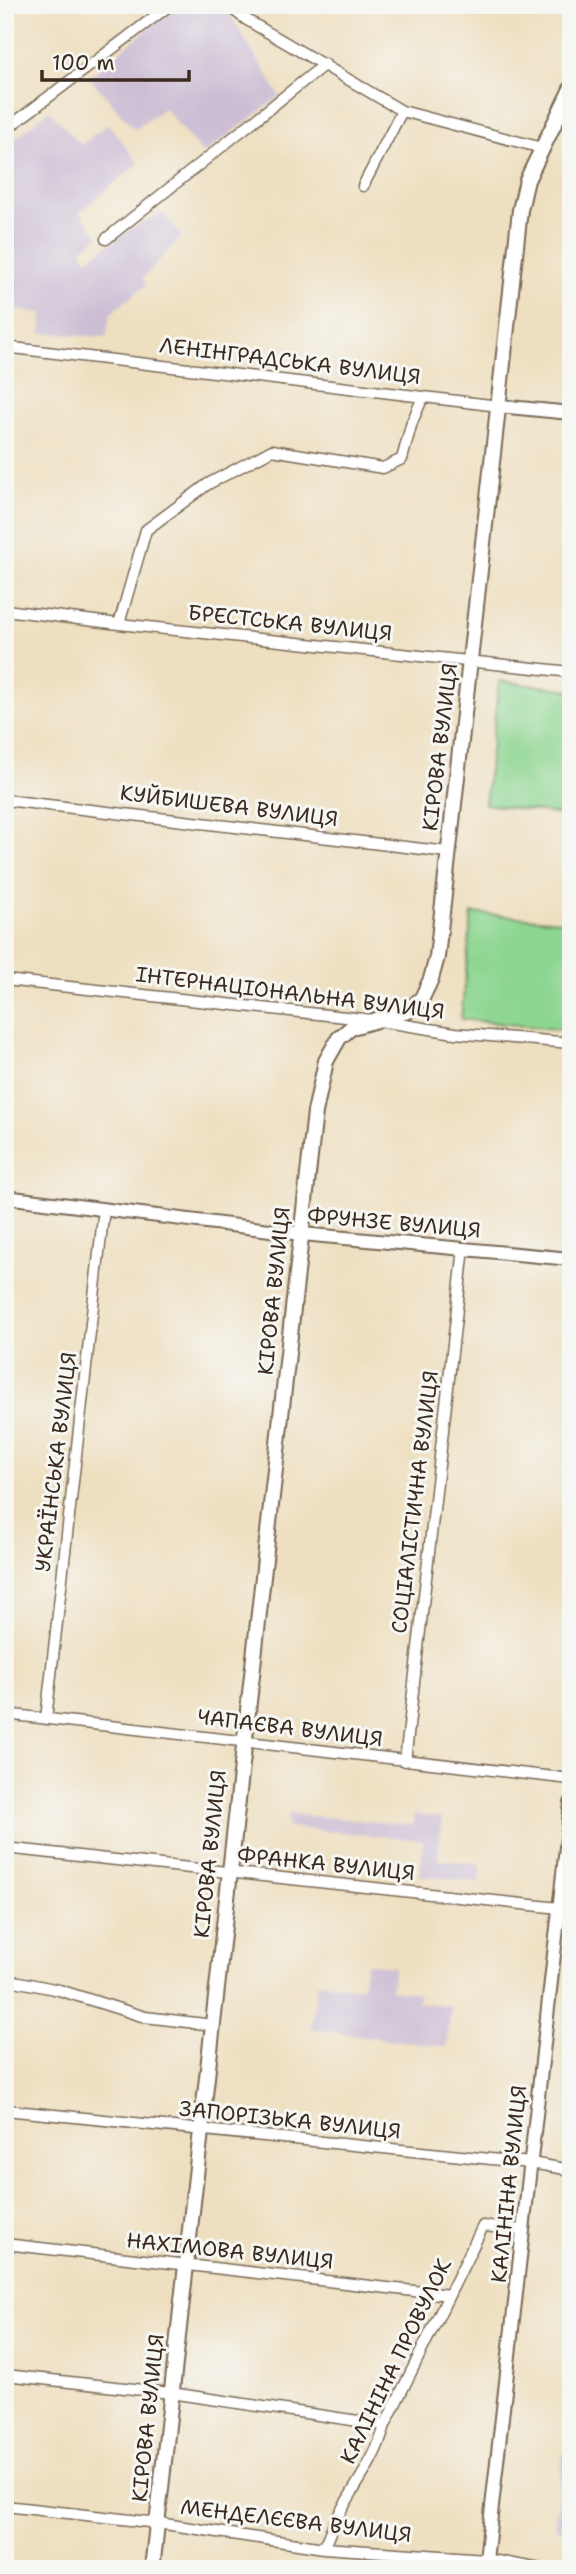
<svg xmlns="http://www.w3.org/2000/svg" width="576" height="2574" viewBox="0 0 576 2574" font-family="'Shantell Sans',sans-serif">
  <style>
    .industrial { fill: #ccbed4 }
    .green { fill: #8dd691; stroke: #648058; stroke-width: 2 }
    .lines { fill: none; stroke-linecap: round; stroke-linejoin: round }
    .minor-casing { stroke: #7a6957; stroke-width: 13 }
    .tertiary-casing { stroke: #7a6957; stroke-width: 16 }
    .secondary-casing { stroke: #7a6957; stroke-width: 18 }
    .minor { stroke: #fff; stroke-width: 10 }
    .tertiary { stroke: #fff; stroke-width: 12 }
    .secondary { stroke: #fff; stroke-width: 14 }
    .labels { text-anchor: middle; stroke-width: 6; stroke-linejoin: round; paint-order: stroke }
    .street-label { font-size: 21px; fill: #3b2a1e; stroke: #f6f6f2 }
  </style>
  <rect width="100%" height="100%" fill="#f6f6f2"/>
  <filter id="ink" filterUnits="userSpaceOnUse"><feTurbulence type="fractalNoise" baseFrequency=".0143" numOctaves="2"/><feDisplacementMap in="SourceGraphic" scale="14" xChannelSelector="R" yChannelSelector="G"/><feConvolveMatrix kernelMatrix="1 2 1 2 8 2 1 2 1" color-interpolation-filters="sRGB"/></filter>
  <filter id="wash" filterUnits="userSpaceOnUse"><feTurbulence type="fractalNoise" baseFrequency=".00686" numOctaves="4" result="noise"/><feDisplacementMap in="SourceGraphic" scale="28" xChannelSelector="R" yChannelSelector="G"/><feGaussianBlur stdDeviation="1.57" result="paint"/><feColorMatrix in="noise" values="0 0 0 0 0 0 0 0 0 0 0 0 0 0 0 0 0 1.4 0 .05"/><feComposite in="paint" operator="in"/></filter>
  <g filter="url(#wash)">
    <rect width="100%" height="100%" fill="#eedfc0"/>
    <path class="industrial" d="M 177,5 L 220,5 L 227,10 L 280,96 L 203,154 L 164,108 L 135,130 L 89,77 Z
      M 49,110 L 81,145 L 108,124 L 139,163 L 80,212 L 99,236 L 81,250 L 87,259 L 139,224 L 163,213 L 182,236 L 143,278 L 146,285 L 111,313 L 106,337 L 41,333 L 43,313 L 5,309 L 5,147 Z
      M 288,1814 L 413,1825 L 414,1814 L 442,1817 L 438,1860 L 481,1864 L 479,1882 L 420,1876 L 423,1840 L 287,1827 Z
      M 366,1963 L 394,1967 L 391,1990 L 418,1993 L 417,2002 L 451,2006 L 446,2047 L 311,2029 L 317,1982 L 362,1988 Z
      M 563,2453 L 571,2454 L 571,2531 L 555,2529 Z"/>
    <path class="green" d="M 499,681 L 571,690 L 571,816 L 485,804 Z
      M 472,913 L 571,922 L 571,1031 L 461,1019 Z"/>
  </g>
  <g filter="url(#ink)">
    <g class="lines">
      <defs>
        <path id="minor" d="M 227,5 L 247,20 L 402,111 L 542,148
          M 5,130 L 170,5
          M 363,186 L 402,111
          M 106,239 L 325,64
          M 5,347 L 499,406
          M 5,610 L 119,624 L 571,672
          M 119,624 L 146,530 L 208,484 L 272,450 L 383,468 L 402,459 L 412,422 L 423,397
          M 5,800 L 448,852
          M 5,980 L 373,1020 L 455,1033 L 571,1043
          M 5,1714 L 571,1779
          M 46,1719 L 104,1209
          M 405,1761 L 464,1248
          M 5,1848 L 559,1908
          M 5,1979 L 59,1990 L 145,2017 L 213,2025
          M 5,2110 L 531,2163 L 571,2170
          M 5,2244 L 449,2295
          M 5,2375 L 171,2393 L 385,2425
          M 5,2506 L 158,2523 L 324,2548 L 486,2559 L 540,2569
          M 324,2548 C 338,2504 374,2469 385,2425 L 483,2226 L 523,2230
          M 388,2569 L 390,2553"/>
        <path id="tertiary" d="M 499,406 L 571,413
          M 5,1197 L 302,1234 L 571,1259
          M 485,2569 L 571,1803"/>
        <path id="secondary" d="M 152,2569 L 315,1112 L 326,1061 L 339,1038 L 352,1027 L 408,1011 L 422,998 L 431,979 L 437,957 L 520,210 L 527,180 L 571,89"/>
      </defs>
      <use href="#minor" class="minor-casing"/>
      <use href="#tertiary" class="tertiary-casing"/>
      <use href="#secondary" class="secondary-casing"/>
      <use href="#minor" class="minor"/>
      <use href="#tertiary" class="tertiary"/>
      <use href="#secondary" class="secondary"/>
    </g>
  </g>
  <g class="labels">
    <g class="street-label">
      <text transform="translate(290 361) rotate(7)" y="7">ЛЕНІНГРАДСЬКА ВУЛИЦЯ</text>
      <text transform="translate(290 623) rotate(6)" y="7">БРЕСТСЬКА ВУЛИЦЯ</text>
      <text transform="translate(440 747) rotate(-83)" y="7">КІРОВА ВУЛИЦЯ</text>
      <text transform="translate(229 806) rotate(7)" y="7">КУЙБИШЕВА ВУЛИЦЯ</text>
      <text transform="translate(290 993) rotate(7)" y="7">ІНТЕРНАЦІОНАЛЬНА ВУЛИЦЯ</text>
      <text transform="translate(394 1223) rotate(5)" y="7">ФРУНЗЕ ВУЛИЦЯ</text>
      <text transform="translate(274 1291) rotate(-84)" y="7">КІРОВА ВУЛИЦЯ</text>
      <text transform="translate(56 1462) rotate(-83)" y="7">УКРАЇНСЬКА ВУЛИЦЯ</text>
      <text transform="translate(415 1502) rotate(-83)" y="7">СОЦІАЛІСТИЧНА ВУЛИЦЯ</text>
      <text transform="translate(290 1728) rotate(7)" y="7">ЧАПАЄВА ВУЛИЦЯ</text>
      <text transform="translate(210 1854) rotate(-84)" y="7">КІРОВА ВУЛИЦЯ</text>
      <text transform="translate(326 1864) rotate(6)" y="7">ФРАНКА ВУЛИЦЯ</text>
      <text transform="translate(290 2120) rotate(6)" y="7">ЗАПОРІЗЬКА ВУЛИЦЯ</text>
      <text transform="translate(509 2184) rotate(-84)" y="7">КАЛІНІНА ВУЛИЦЯ</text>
      <text transform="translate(230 2251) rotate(6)" y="7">НАХІМОВА ВУЛИЦЯ</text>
      <text transform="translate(396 2361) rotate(-64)" y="7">КАЛІНІНА ПРОВУЛОК</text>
      <text transform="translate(148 2418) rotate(-84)" y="7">КІРОВА ВУЛИЦЯ</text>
      <text transform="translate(296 2521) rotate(7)" y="7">МЕНДЕЛЄЄВА ВУЛИЦЯ</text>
    </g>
  </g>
  <rect width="576" height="2574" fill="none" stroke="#f6f6f2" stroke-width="28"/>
  <path d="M42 70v10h147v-10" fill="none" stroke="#3b2a1e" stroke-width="3.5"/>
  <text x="52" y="70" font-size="21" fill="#3b2a1e" stroke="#f6f6f2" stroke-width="5" paint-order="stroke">100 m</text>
</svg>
